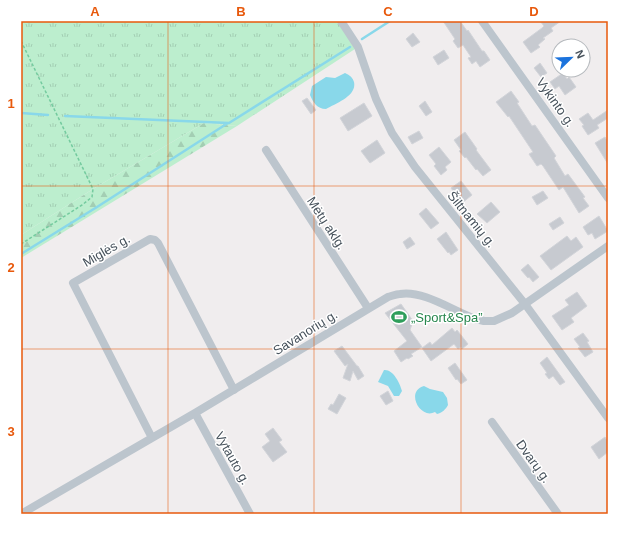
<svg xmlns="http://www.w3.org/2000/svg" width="629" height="535" viewBox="0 0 629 535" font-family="Arial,sans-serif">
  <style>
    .grass { fill: url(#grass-tufts) }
    .forest { fill: url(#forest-firs) }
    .water { fill: #89d8ea }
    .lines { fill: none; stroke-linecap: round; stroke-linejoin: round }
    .stream { stroke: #89d8ea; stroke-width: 2.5 }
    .building { fill: #c7cad0; stroke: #d2d4d9 }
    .path { stroke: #74cb9f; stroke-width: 1.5; stroke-dasharray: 3 2; stroke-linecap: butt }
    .minor { stroke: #bcc5cd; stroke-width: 8 }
    .grid { fill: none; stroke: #e8590c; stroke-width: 1; stroke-opacity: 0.55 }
    .labels { text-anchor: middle; stroke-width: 3; stroke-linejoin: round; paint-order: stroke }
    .street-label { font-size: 13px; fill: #46515b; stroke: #fff }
    .leisure-label { font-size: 13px; fill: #27864d; stroke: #fff; text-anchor: start }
    .neatline { fill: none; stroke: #e8590c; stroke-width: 1.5 }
    .grid-label { font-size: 13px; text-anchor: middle; font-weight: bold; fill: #e8590c }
  </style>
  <defs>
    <pattern id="grass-tufts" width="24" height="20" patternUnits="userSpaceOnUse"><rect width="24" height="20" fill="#bceece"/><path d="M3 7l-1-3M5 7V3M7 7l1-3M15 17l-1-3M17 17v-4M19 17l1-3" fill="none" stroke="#a3ceb3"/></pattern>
    <pattern id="forest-firs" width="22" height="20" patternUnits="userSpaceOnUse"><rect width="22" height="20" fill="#bceece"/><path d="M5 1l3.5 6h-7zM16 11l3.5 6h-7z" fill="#a3ceb3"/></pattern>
  </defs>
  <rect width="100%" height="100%" fill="#f0edee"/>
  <path class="grass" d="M 21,21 L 341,21 L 358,47 L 237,126 L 204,123 L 93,189 L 21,235 Z"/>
  <path class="forest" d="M 204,123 L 237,126 L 21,258 L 21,235 L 93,189 Z"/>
  <path class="water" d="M 345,73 C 350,75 353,78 354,82 C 357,96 336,103 326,109 C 317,109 313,102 310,95 L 312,86 L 326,77 L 335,78 Z
    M 384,370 C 393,369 400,383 402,391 L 399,396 L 394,396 L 388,386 L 378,382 Z
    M 424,386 L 430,389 L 443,392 L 447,398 L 448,405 C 446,409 442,413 437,414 L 435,412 C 420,420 405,391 424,386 Z"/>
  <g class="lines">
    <path class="stream" d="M 362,39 L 390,21
      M 21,113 L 48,115
      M 65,116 L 229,123 L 350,47
      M 21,254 L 97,207 L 228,123"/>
  </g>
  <path class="building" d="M 443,21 L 460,21 L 467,31 L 468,30 L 482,51 L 484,51 L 490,60 L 480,67 L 476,61 L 472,64 L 468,58 L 471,57 L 463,45 L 458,48 L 453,41 L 455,39 Z
    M 540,21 L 561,21 L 551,28 L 553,31 L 543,38 L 545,39 L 538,45 L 540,47 L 531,53 L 523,42 L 542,28 L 544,26 Z
    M 413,33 L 420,42 L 412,47 L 406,39 Z
    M 444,50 L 449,58 L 438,65 L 433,57 Z
    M 587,53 L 590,58 L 583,63 L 583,56 Z
    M 540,63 L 547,73 L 541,77 L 534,68 Z
    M 563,73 L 567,79 L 569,77 L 576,87 L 565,95 L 559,86 L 555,89 L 550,82 Z
    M 511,91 L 519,102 L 517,103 L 532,126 L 535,125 L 556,156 L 554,158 L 565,176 L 568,174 L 585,197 L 583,198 L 589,206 L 579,213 L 563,187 L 559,190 L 543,166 L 541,164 L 537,166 L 529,154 L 533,152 L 509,116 L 508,117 L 496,102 Z
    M 307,98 L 316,110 L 311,114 L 302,101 Z
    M 425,101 L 432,112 L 426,116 L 419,106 Z
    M 364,103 L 372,116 L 348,131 L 340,118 Z
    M 608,110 L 608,118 L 597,125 L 599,128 L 588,135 L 582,126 L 584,125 L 579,119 L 588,113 L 593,120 Z
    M 419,131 L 423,138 L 412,144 L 408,137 Z
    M 465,132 L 477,149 L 476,150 L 491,170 L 483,176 L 477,169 L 476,170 L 466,157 L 465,158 L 459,151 L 461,150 L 454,140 Z
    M 605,137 L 608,142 L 608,164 L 595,143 Z
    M 377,140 L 385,153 L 370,163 L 361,151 Z
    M 439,147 L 451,162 L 445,167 L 447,170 L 441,175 L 434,166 L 436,164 L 429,155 Z
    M 461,181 L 472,195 L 462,203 L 451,188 Z
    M 543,191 L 548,198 L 537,205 L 532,197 Z
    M 491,202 L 500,212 L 487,223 L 477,214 Z
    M 426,208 L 439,223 L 431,229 L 419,214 Z
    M 599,216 L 608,231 L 595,239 L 592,233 L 588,235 L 583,227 Z
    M 560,217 L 564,223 L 553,230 L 549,224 Z
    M 446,232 L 458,250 L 451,255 L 449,252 L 448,253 L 437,239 Z
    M 567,236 L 571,241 L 576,237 L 583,247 L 551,270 L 540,256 Z
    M 410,237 L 415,244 L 407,249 L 403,242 Z
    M 528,264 L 539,277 L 533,282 L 529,277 L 528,278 L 521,270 Z
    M 577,292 L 587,306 L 571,318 L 574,322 L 562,330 L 552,316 L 569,305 L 565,300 Z
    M 401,304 L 413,321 L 410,330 L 422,347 L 411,354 L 413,356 L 408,359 L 407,358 L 401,362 L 394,351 L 407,341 L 385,313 Z
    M 452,328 L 455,332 L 457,330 L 468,344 L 462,349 L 461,347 L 458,349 L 454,344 L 431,361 L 422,348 L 430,342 L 432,345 Z
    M 583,333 L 589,341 L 587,342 L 593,352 L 585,357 L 578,348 L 580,347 L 574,339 Z
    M 342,346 L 357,366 L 358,366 L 364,376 L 358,380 L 353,371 L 350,381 L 343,378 L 348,364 L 345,366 L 334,351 Z
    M 547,357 L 565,382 L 560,385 L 553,376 L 549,379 L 545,374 L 547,373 L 540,363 Z
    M 455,363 L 467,380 L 461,384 L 457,379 L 456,380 L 448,368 Z
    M 388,391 L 393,401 L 386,405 L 380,396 Z
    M 339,394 L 346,398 L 337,414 L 328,409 L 331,404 L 333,405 Z
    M 273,428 L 282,440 L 279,442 L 287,452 L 273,462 L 262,447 L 270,441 L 265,434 Z
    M 605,437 L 608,442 L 608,452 L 599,459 L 591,447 Z"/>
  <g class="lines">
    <path class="path" d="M 21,41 L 93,189 L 92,197 L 82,205 L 21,244"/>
    <path class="minor" d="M 341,21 L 358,47 L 376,99 L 392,133 L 415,167 L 525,304 L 608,418
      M 482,21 L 608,198
      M 266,150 L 368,308
      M 195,413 L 250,514
      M 492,422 L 558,514
      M 152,438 L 73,283 L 150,239 L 155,240 L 158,243 L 234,390
      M 21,514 L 195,413 L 388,297 C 392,296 396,294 400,294 C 424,290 453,311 476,319 L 484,321 L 494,321 L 512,313 L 608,246"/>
  </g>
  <path class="grid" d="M 168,21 L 168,514M 314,21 L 314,514M 461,21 L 461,514M 21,186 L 608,186M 21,349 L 608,349"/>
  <defs>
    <symbol id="stadium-bare" viewBox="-9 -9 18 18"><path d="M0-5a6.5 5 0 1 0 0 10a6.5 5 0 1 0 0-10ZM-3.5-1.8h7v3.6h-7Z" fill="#2e9e5b" stroke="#fff" stroke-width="2.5" paint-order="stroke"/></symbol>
  </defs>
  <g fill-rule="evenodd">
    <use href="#stadium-bare" x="388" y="306" width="22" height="22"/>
  </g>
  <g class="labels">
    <g class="street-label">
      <text transform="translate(556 102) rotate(55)" y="5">Vykinto g.</text>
      <text transform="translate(472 219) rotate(51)" y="5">Šiltnamių g.</text>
      <text transform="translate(327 223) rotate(57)" y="5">Mėtų aklg.</text>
      <text transform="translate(106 250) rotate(-30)" y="5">Miglės g.</text>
      <text transform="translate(305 332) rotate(-32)" y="5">Savanorių g.</text>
      <text transform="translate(233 458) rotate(61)" y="5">Vytauto g.</text>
      <text transform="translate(534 461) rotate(54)" y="5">Dvarų g.</text>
    </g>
    <g class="leisure-label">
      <text x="411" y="322">„Sport&amp;Spa”</text>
    </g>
  </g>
  <rect width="629" height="535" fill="none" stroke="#ffffff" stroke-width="44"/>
  <g transform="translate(571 58) rotate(67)"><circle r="19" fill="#ffffff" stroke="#b5b9bd"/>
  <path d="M0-3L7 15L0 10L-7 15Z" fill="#1b73dd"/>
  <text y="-6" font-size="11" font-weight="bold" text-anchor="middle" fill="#46515b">N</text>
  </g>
  <rect x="22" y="22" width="585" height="491" class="neatline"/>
  <g class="grid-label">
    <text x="95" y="16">A</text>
    <text x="241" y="16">B</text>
    <text x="388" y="16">C</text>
    <text x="534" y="16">D</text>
    <text x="11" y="108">1</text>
    <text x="11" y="272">2</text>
    <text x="11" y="436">3</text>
  </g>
</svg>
